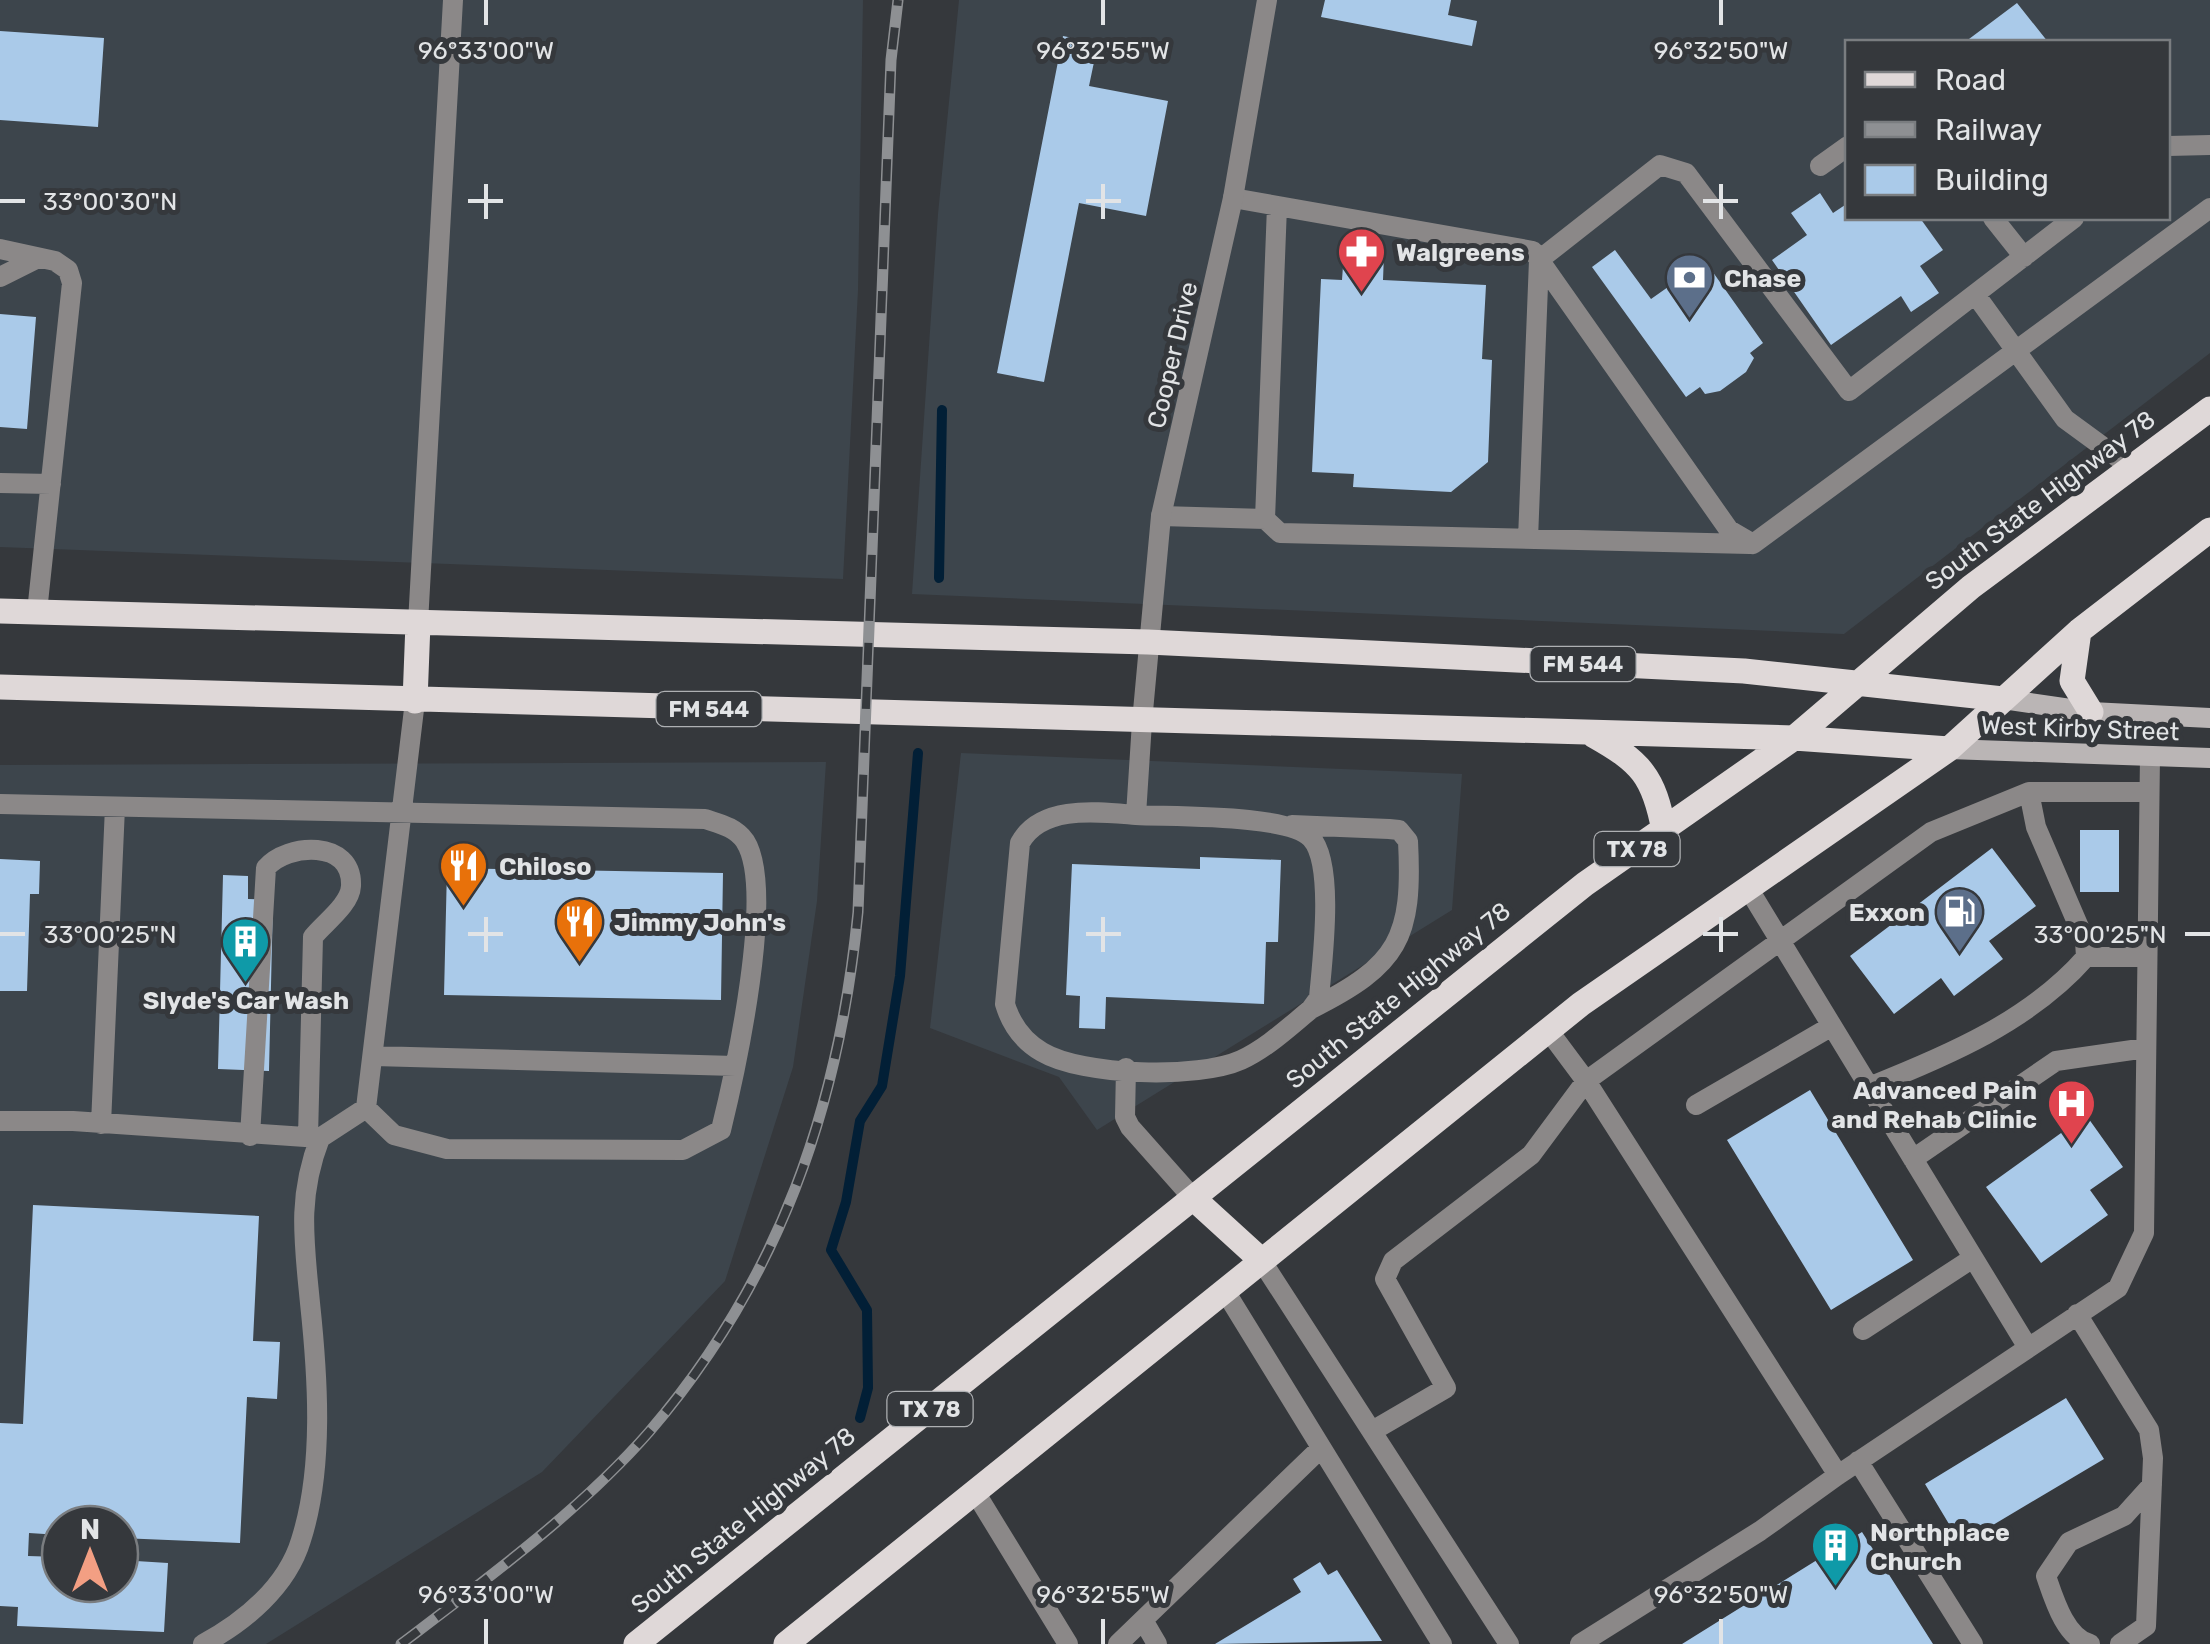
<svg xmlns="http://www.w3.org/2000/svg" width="2210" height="1644" viewBox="0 0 2210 1644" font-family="Rubik,sans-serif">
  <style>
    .built { fill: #3d454c; fill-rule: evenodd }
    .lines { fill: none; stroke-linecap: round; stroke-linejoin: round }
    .stream { stroke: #021f36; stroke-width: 10 }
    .building { fill: #aacae9 }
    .lane { stroke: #8b8888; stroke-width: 20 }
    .street { stroke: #8b8888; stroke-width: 20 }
    .secondary { stroke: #bab5b5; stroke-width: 20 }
    .primary { stroke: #dfd8d8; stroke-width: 25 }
    .rail-casing { stroke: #8e9093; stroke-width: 11 }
    .rail { stroke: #35383c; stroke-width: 8; stroke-dasharray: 22; stroke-linecap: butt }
    .ticks { fill: none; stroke: #e2e4e6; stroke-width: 4 }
    .labels { text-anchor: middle; stroke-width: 10; stroke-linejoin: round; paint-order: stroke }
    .shield { fill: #35383c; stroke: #aeb0b3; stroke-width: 2.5 }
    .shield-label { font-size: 22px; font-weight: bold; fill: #e2e4e6 }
    .poi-label { font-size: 25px; font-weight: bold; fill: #e2e4e6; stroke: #35383c; text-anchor: start }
    .street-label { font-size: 25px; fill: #e2e4e6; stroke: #35383c }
    .ticks-label { font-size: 25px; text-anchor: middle; fill: #e2e4e6; stroke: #35383c; stroke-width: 10; stroke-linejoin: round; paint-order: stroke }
  </style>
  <rect width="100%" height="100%" fill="#35383c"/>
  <path class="built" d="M 0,0 L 863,0 L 858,290 L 843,579 L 0,547 Z
    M 959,0 L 2210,0 L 2210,353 L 1844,634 L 912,594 L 938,214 ZM 1848,42 L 2168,42 L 2168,218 L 1848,218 Z
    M 961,753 L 1462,774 L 1452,910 L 1097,1130 L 1059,1077 L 930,1028 Z
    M 826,762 L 817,901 L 793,1067 L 725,1281 L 542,1472 L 266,1644 L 0,1644 L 0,765 ZM 60,1524 L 120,1524 L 120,1584 L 60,1584 Z"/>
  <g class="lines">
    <path class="stream" d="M 939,578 L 942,410
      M 860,1418 L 868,1388 L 867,1310 L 831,1250 L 846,1202 L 860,1121 L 882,1086 L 900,976 L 918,753"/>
  </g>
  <path class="building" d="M 1325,0 L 1451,0 L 1448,15 L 1477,21 L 1472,46 L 1321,17 Z
    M 2017,3 L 2048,42 L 1965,42 Z
    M 0,31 L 104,38 L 98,127 L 0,120 Z
    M 1063,36 L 1098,43 L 1089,86 L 1168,101 L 1146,216 L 1079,203 L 1044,382 L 997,373 Z
    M 1820,193 L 1833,213 L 1848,203 L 1848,218 L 1920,218 L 1943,250 L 1920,266 L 1939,293 L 1911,312 L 1901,296 L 1831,345 L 1772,260 L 1807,235 L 1791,213 Z
    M 1615,250 L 1651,299 L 1705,261 L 1763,343 L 1750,353 L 1754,358 L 1746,372 L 1720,391 L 1705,394 L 1700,387 L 1686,397 L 1592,267 Z
    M 1344,252 L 1384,254 L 1383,280 L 1486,285 L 1482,359 L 1492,360 L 1488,462 L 1451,492 L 1353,487 L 1354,474 L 1312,472 L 1321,279 L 1342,280 Z
    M 0,314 L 36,317 L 27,429 L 0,427 Z
    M 2080,830 L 2119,830 L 2119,892 L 2080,892 Z
    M 1992,848 L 2036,906 L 1989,941 L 2003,959 L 1954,996 L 1941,978 L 1894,1014 L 1850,956 Z
    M 1200,857 L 1281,860 L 1278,942 L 1266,942 L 1264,1004 L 1106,997 L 1105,1029 L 1079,1028 L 1080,996 L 1066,995 L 1072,864 L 1200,869 Z
    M 0,859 L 40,861 L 39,894 L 30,894 L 27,991 L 0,991 Z
    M 447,868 L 723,873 L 721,1000 L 444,995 Z
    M 223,875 L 248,876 L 248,899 L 273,900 L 269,1071 L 218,1069 Z
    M 1810,1090 L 1913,1260 L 1831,1310 L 1727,1140 Z
    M 2086,1115 L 2123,1167 L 2090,1190 L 2108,1215 L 2041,1263 L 1986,1187 Z
    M 33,1205 L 259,1216 L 253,1341 L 280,1342 L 277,1399 L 247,1397 L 240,1543 L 120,1538 L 120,1524 L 60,1524 L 60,1535 L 29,1533 L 28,1556 L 60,1557 L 60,1584 L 120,1584 L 120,1560 L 168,1563 L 164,1632 L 17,1626 L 18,1607 L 0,1606 L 0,1423 L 23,1424 Z
    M 2066,1398 L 2104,1459 L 1961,1544 L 1925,1484 Z
    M 1862,1532 L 1933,1644 L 1682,1644 Z
    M 1320,1562 L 1328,1575 L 1337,1570 L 1382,1641 L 1215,1644 L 1301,1592 L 1293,1579 Z"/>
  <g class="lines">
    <path class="lane" d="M 2168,146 L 2210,145
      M 1820,166 L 1848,146
      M 1233,198 L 1533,251 L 1729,530 L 1753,544 L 2210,208
      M 1277,206 L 1265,519 L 1280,533 L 1750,544
      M 1993,218 L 2024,257
      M 0,249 L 55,261 L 68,270 L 72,283 L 37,612
      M 0,277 L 38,258
      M 1975,294 L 2065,419 L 2132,468
      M 0,483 L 51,484
      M 1161,516 L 1265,519
      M 1528,539 L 1539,260 L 1660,165 L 1686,173 L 1849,391 L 2074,218
      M 418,623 L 453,0
      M 0,804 L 705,819 C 720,824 735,827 745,841 C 776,889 735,1073 721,1130 L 683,1150 L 447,1149 L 394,1135 L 366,1108
      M 1136,815 C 1172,817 1288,814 1311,838 C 1335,864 1322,963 1319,998 L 1311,1009 C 1289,1027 1267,1048 1241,1060 C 1199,1079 1082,1076 1042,1052 C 1023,1041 1011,1024 1005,1004 L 1020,843 C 1041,804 1099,812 1136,815 L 1142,722
      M 1292,825 L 1389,829 L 1399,830 L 1408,841 C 1413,938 1399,965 1311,1009
      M 1748,888 L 2027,1346
      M 2086,957 L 2147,957
      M 1548,1030 L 1586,1081 L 1838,1475 L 2118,1288 L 2144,1233 L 2150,756
      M 374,1056 L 735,1066
      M 1126,1068 L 1125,1117 L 1130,1127 L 1193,1198
      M 1869,1087 C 1947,1056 2030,1021 2086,957 L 2085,941 L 2036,827 L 2029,792
      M 1696,1105 L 1832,1026
      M 0,1121 L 73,1121 L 320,1138 L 366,1108 L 415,701
      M 101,1124 L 115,807
      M 250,1136 L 266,868 C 287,843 353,839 351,886 C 350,905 324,923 313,937 L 308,1137
      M 1913,1159 L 2056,1061 L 2146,1048
      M 1261,1260 L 1509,1644
      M 1225,1291 L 1442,1644
      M 2077,1314 L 2149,1430 L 2153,1458 L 2146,1626 L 2120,1644
      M 1863,1330 L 1973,1258
      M 1374,1430 L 1446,1388 L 1385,1279 L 1393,1261 L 1531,1155 L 1586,1081 L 1931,832 L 2029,792 L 2149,792
      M 1858,1461 L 1973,1644
      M 975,1492 L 1068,1644
      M 1143,1620 L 1157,1644
      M 203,1644 C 244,1622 287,1587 301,1540 C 324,1468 318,1378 310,1303 C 304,1241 297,1197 320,1138
      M 1118,1644 L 1321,1448
      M 1580,1644 L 1760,1531 L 1838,1475
      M 2090,1644 C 2065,1637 2054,1599 2046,1576 L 2069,1542 L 2124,1516 L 2152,1485"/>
    <path class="street" d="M 1142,722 L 1161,516 L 1233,198 L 1267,0"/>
    <path class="secondary" d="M 2003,699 L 2091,712 L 2210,718
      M 1949,749 L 2210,758"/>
    <path class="primary" d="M 0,611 L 1148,642 L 1744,671 L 2003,699
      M 2079,631 L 2072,681 L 2091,712
      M 0,687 L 1794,738 L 1949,749
      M 415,701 L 418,623
      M 1593,735 C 1641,762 1654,776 1664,831
      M 1193,1198 L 1261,1260
      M 636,1644 L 1585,884 L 1794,738 L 1971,587 L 2210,409
      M 786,1644 L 1581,1004 L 1949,749 L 2079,631 L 2210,530"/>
    <defs>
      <path id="rail" d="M 401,1644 C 483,1582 581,1510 649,1432 C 779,1281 839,1107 858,912 L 891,60 L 898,0"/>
    </defs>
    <use href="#rail" class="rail-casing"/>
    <use href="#rail" class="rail"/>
  </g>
  <path class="ticks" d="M 486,0 L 486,25M 1103,0 L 1103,25M 1721,0 L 1721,25M 486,184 L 486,219M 1103,184 L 1103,219M 1721,184 L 1721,219M 0,201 L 25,201M 468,201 L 503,201M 1086,201 L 1121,201M 1703,201 L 1738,201M 486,917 L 486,952M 1103,917 L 1103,952M 1721,917 L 1721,952M 0,934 L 25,934M 468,934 L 503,934M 1086,934 L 1121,934M 1703,934 L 1738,934M 2185,934 L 2210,934M 486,1619 L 486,1644M 1103,1619 L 1103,1644M 1721,1619 L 1721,1644"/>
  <defs>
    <symbol id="pharmacy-pin" viewBox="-11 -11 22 30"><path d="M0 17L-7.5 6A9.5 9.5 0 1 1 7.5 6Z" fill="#e0444e" stroke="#35383c"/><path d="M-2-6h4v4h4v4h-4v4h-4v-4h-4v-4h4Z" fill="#fff"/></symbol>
    <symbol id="bank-pin" viewBox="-11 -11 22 30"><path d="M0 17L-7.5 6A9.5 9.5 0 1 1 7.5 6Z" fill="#5c6f8a" stroke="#35383c"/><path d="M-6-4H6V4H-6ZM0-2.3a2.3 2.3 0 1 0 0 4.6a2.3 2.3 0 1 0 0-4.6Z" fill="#fff"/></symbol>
    <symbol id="restaurant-pin" viewBox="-11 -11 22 30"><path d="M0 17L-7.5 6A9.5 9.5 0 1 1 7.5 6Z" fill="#e8710a" stroke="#35383c"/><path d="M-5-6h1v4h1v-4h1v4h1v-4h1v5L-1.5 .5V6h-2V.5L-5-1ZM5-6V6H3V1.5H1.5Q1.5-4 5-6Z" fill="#fff"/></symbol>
    <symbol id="fuel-pin" viewBox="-11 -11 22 30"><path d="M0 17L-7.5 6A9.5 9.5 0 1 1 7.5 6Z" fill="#5c6f8a" stroke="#35383c"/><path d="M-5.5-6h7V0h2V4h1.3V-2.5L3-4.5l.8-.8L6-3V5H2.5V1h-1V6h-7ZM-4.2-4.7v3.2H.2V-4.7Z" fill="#fff"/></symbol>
    <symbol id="building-pin" viewBox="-11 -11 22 30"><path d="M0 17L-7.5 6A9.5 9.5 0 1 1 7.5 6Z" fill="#0f9aa8" stroke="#35383c"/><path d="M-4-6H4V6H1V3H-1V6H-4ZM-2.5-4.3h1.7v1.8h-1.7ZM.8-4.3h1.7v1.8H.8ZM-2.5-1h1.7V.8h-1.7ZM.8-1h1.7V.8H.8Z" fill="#fff"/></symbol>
    <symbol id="hospital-pin" viewBox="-11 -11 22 30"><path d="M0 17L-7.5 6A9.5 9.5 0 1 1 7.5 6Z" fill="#e0444e" stroke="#35383c"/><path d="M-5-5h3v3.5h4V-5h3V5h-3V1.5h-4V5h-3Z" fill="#fff"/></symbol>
  </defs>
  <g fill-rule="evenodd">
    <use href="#pharmacy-pin" x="1334" y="224" width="55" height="75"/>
    <use href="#bank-pin" x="1662" y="250" width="55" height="75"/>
    <use href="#restaurant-pin" x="436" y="838" width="55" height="75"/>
    <use href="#fuel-pin" x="1932" y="884" width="55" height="75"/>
    <use href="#restaurant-pin" x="552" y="894" width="55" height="75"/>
    <use href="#building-pin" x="218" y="914" width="55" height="75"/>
    <use href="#hospital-pin" x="2044" y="1076" width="55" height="75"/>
    <use href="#building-pin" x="1808" y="1518" width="55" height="75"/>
  </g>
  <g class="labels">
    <g class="shield">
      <rect x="1530.5" y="647" width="105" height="34" rx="8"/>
      <rect x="656.5" y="692" width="105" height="34" rx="8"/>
      <rect x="1594.5" y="832" width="85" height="34" rx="8"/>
      <rect x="887.5" y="1392" width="85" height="34" rx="8"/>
    </g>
    <g class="shield-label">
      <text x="1583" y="672">FM 544</text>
      <text x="709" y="717">FM 544</text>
      <text x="1637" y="857">TX 78</text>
      <text x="930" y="1417">TX 78</text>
    </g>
    <g class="poi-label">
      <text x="1396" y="261">Walgreens</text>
      <text x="1724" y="287">Chase</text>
      <text x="499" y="875">Chiloso</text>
      <text x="1925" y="921" text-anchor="end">Exxon</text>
      <text x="614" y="931">Jimmy John's</text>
      <text x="246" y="1009" text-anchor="middle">Slyde's Car Wash</text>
      <text x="2037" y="1099" text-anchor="end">Advanced Pain<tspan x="2037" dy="29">and Rehab Clinic</tspan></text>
      <text x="1870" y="1541">Northplace<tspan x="1870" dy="29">Church</tspan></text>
    </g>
    <g class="street-label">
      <text transform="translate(1172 355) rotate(-77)" y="9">Cooper Drive</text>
      <text transform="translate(2040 500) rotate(-37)" y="9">South State Highway 78</text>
      <text transform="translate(2080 728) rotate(2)" y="9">West Kirby Street</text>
      <text transform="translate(1398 995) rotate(-39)" y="9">South State Highway 78</text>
      <text transform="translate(743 1520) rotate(-39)" y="9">South State Highway 78</text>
    </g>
  </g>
  <g class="ticks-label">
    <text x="486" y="59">96°33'00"W</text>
    <text x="1103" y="59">96°32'55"W</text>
    <text x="1721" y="59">96°32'50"W</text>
    <text x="110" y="210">33°00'30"N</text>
    <text x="110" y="943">33°00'25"N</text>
    <text x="2100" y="943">33°00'25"N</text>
    <text x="486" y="1603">96°33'00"W</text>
    <text x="1103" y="1603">96°32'55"W</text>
    <text x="1721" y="1603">96°32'50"W</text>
  </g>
  <rect x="1845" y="40" width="325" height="180" fill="#35383c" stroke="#7a7d80" stroke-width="2.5"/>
  <rect x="1865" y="72" width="50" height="15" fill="#dfd8d8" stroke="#7a7d80" stroke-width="2.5"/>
  <text x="1935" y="90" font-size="30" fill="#e2e4e6">Road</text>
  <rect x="1865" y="122" width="50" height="15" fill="#8e9093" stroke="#7a7d80" stroke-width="2.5"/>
  <text x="1935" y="140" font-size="30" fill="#e2e4e6">Railway</text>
  <rect x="1865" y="165" width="50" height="30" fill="#aacae9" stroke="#7a7d80" stroke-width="2.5"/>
  <text x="1935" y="190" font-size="30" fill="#e2e4e6">Building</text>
  <g transform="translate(90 1554)"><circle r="48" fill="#35383c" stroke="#7a7d80" stroke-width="2.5"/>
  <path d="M0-8L18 38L0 25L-18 38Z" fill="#f39f83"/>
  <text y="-15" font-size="28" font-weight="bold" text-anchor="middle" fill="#e2e4e6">N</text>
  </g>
</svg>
